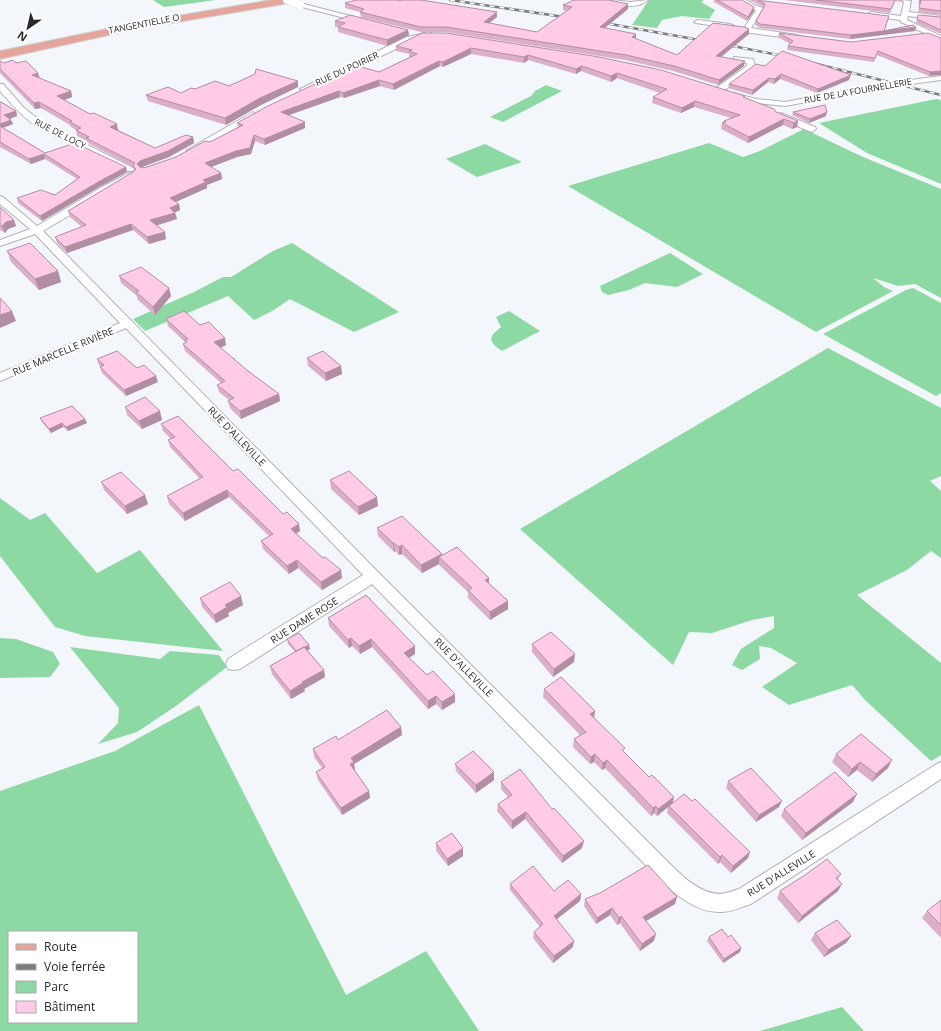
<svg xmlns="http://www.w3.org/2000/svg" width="941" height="1031" viewBox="0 0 941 1031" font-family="'Open Sans',sans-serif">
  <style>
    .green { fill: #8dd9a4; fill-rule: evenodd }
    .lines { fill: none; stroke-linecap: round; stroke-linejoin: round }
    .street-casing { stroke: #b0b2b7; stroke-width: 2 }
    .primary-casing { stroke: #d4d4d4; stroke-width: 2 }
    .street { fill: #fff; fill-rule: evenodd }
    .primary { fill: #e4a69c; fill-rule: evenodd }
    .rail-casing { stroke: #7a7c7f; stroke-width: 2.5 }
    .rail { stroke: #fff; stroke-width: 1.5; stroke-dasharray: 5; stroke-linecap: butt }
    .street-bridge-casing { stroke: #b0b2b7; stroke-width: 8; stroke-linecap: butt }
    .street-bridge { stroke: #fff; stroke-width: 8 }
    .wall { fill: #dbafc7 }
    .shaded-wall { fill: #b28ea2 }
    .building { fill: #ffcbe7; stroke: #b28ea2 }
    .labels { text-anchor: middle; stroke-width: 4; stroke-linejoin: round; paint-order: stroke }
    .far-street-label { font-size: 9px; fill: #27282a; stroke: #fff }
    .street-label { font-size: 10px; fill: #27282a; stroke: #fff }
  </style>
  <rect width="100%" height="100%" fill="#f3f6fb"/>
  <path class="green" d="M 153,0 L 216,0 L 164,7 Z
    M 649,0 L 704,0 L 701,2 L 715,10 L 709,19 L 682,16 L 662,20 L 657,28 L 632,25 Z
    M 546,85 L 562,91 L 503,122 L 490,117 L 531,96 L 535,91 Z
    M 936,99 L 941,100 L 941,184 L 867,153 L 819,123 Z
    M 804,129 L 863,157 L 941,189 L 941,298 L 915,284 L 898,286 L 873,278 L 884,287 L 893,291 L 816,332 L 568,186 L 709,143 L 743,157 L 760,151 Z
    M 485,144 L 522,162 L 477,177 L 446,159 Z
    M 292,243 L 399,312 L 354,332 L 290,299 L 274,310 L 254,320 L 228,296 L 145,331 L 133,319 L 194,292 L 223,277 L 231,277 L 273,251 Z
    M 670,253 L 703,274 L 677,287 L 645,283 L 629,290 L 608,295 L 602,292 L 600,286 Z
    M 913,288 L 941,303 L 941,393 L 936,396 L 823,334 L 906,290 Z
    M 509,311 L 540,331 L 502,351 L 495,346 L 491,340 L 493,334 L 501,327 L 496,317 Z
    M 828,348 L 941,408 L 941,476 L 930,481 L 941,491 L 941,558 L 931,551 L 907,570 L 857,595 L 941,663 L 941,755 L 931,761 L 866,701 L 852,685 L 789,705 L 762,687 L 797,663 L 771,648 L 759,646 L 760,659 L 742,670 L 732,665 L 741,649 L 774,628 L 774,616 L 752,620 L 712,633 L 689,632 L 673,665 L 520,529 Z
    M 0,498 L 30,520 L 45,513 L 97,573 L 140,550 L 223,651 L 85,636 L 55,627 L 0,556 Z
    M 0,638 L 16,639 L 53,652 L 60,664 L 50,677 L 0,678 Z
    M 70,647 L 160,659 L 170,651 L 219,655 L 227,667 L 176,706 L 137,732 L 98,744 L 118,723 L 119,708 Z
    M 199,705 L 346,995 L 426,951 L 479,1031 L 0,1031 L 0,791 L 115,751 ZM 9,932 L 137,932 L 137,1022 L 9,1022 Z
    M 842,1007 L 864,1031 L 760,1031 Z"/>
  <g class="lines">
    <defs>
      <path id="street" d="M 613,0 L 630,2 L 648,0 C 639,8 622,8 613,0 Z
        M 738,0 L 746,0 L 754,5 L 763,8 L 751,28 L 797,35 L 801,37 L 797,39 L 744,32 L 743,30 L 756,10 L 750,8 Z
        M 903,0 L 911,1 L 909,12 L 941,16 L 941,20 L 908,16 L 907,20 L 941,36 L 941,41 L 901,22 L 900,20 L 871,16 L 868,14 L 871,12 L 901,16 L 904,2 Z
        M 300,3 L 366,20 L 368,21 L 364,23 L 298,6 L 298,4 Z
        M 698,20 L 730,24 L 734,26 L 730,28 L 696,23 L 694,22 Z
        M 429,32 L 433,34 L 432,36 L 413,41 L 307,91 L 304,91 L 300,89 L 407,37 Z
        M 734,57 L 753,59 L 755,66 C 749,73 725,93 716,92 L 716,88 L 747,66 L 747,63 L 734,61 Z
        M 941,76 L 941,80 L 881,88 L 785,106 L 756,103 L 730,97 L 729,95 L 733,93 L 756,99 L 785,102 L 881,84 Z
        M 0,84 L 3,84 L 24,108 L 42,122 L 135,169 L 133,171 L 127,171 L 36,126 C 22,116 11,104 0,91 Z
        M 253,112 L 257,115 L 256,117 L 194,152 L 191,153 L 187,150 Z
        M 781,113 L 815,127 L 816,129 L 812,132 L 809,131 L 778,118 L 777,116 Z
        M 131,172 L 136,175 L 134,177 L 43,231 L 378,572 L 661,855 C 677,870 696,894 721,894 C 727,893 733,891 739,889 L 935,765 L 941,762 L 941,779 L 751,904 C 742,907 731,912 721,912 C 698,913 677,896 661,881 L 372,584 L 240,669 L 234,670 L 228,669 L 226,664 L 228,659 L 363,575 L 126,328 L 0,381 L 0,373 L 120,323 L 35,234 L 0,246 L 0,240 L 30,229 L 0,204 L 0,196 L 3,197 L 37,226 L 102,187 Z"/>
      <path id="primary" d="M 271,0 L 295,0 L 290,3 L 136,29 L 0,59 L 0,51 L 136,23 Z"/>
    </defs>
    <use href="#street" class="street-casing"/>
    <use href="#primary" class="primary-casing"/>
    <use href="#street" class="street"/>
    <use href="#primary" class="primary"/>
    <defs>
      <path id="rail" d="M 450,0 L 571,18
        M 599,22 L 705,41
        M 723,44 L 788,57
        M 813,63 L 941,95"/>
    </defs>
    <use href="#rail" class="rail-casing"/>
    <use href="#rail" class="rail"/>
    <defs>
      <path id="street-bridge" d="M 287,0 L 300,5"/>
    </defs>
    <use href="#street-bridge" class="street-bridge-casing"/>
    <use href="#street-bridge" class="street-bridge"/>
  </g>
  <path class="wall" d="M 714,0 L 742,0 L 754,11 L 747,21 L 714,2 Z
    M 749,0 L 763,0 L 764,1 L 888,20 L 884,30 L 916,27 L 915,31 L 850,39 L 760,28 L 755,25 L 756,21 L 764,7 Z
    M 784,0 L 903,0 L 902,2 L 895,1 L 890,13 Z
    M 919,0 L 941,0 L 941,15 L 918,12 L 920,4 L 918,4 Z
    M 400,1 L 497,17 L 489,23 L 537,32 L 567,11 L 563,10 L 563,5 L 628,9 L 604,28 L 636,39 L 677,55 L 749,29 L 749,34 L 721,57 L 744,66 L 718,85 L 673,71 L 625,60 L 446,32 L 421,32 L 361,17 L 360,12 L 345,8 L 345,3 Z
    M 918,15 L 941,17 L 941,34 L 916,23 Z
    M 335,21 L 408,30 L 409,35 L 387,46 L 338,32 L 338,27 L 335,27 Z
    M 422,33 L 745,98 L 798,121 L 797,127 L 792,129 L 783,125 L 748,143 L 721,129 L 722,123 L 723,123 L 724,121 L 731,118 L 694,107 L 681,113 L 652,103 L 653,97 L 660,93 L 617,78 L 611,82 L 581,71 L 576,74 L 528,60 L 524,63 L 471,54 L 443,67 L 440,66 L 394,90 L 380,86 L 344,98 L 340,97 L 288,115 L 305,128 L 265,145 L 255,141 L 251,154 L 237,157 L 211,167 L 221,173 L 222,179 L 207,185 L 207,188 L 176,202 L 179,204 L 180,210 L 175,212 L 177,219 L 156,225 L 166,239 L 149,244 L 133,230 L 67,253 L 57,243 L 55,237 L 82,227 L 70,217 L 68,211 L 133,172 L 134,172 L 133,167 L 88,143 L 87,141 L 77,136 L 76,130 L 71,127 L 70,125 L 41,108 L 35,109 L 0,73 L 0,61 L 4,63 L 16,63 L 40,78 L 71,91 L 72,97 L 64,100 L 118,130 L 155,148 L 193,137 L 194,143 L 169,157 L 142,167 L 141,168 L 147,167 L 176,157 L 210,142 L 238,127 L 237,123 L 334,77 L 379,72 L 411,57 L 409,57 L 409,54 L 396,51 L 396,46 Z
    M 779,33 L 851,42 L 941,38 L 929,76 L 877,55 L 874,62 L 787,50 L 788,46 L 790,44 L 778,37 Z
    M 765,66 L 849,80 L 817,93 L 780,79 L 774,84 L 768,82 L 752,95 L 728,88 L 729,84 Z
    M 229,86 L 298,87 L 261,105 L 226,125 L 148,101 L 146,95 L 181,93 L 195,89 Z
    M 0,102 L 16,111 L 17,116 L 10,119 L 11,120 L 13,124 L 3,128 L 45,153 L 126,167 L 127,172 L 101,186 L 42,221 L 18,203 L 17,198 L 55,195 L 77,179 L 45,159 L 31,164 L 0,147 Z
    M 793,112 L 826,116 L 809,123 L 792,115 Z
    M 0,207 L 14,220 L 16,226 L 8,229 L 5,233 L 0,230 Z
    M 7,251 L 58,271 L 61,282 L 39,290 L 11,262 Z
    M 119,276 L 169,288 L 171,296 L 155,315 L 138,300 L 136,295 L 121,283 Z
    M 166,319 L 200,325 L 226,345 L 220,348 L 248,371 L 279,394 L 280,401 L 241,419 L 230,408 L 228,401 L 229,400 L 219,392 L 217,385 L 221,383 L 185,351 L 183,344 L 186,343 L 185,342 L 168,326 Z
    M 307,358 L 341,366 L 342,374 L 326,381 L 308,366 Z
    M 97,359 L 137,368 L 158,382 L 126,396 L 102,373 L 100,367 L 101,367 L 99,365 Z
    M 125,407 L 162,420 L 142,429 L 127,415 Z
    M 40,418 L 87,423 L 68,431 L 63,427 L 51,433 L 42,422 Z
    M 161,424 L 233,471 L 300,531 L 296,534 L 342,578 L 322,590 L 298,568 L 289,574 L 263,549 L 261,541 L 269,536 L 229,497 L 185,521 L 169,504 L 167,496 L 200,479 L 170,447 L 168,440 L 171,439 L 163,431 Z
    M 330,480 L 378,506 L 359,515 L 331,489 Z
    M 101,482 L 148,504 L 127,514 L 104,490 Z
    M 377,528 L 442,554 L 442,555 L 489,584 L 508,601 L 508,609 L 490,620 L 468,598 L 468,592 L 439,565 L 439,564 L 422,573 L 402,554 L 399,555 L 395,551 L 394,552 L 378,536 Z
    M 200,598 L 243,605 L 228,613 L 229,616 L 216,623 L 202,607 Z
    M 328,618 L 415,646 L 415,654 L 409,658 L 455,702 L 442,710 L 436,704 L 428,709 L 372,647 L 360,654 L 352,646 L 349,648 L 329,626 Z
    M 287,639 L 310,649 L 307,650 L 324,670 L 325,677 L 304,689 L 305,691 L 291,699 L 272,674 L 270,666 L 295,652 L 288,644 Z
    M 532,644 L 574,662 L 553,677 L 532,652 Z
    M 544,689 L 595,711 L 594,717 L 624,752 L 649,777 L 674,797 L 673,803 L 692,801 L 750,852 L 748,858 L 731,873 L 720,862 L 718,864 L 667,813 L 668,807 L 657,816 L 654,813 L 651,816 L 605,768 L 602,770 L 594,762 L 590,764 L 573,747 L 574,739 L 580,735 L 543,697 Z
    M 401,727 L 402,735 L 354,764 L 355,769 L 354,770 L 369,791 L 370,798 L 342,815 L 318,780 L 316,772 L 322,768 L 314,757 L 313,749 L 338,740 Z
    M 836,754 L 888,768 L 872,782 L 857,770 L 848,777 L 832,762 Z
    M 455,764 L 494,780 L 476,793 L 456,771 Z
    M 728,781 L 779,807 L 756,822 L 726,788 Z
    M 501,782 L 582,848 L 562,863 L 525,819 L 512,829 L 497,811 L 498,804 L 508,797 L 501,789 Z
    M 853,802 L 802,840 L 781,816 L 784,809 Z
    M 436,843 L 463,848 L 463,856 L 448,866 L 436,851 Z
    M 841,874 L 838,879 L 842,884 L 838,891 L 798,923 L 777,898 L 780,891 L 805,875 Z
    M 510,884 L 554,891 L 581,894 L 580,901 L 557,919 L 573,947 L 553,963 L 533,938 L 534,932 L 540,927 L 510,890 Z
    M 600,893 L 677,897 L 675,904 L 646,921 L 654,941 L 640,951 L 620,923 L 617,925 L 610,915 L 596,924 L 584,906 L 585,899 Z
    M 941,900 L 941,938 L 922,918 L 927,911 Z
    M 815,933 L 851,936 L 846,943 L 824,957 L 811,940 Z
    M 709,937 L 728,937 L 741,948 L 740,952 L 723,963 L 707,941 Z"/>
  <path class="shaded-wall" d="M 628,4 L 628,9 L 600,32 L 600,27 Z
    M 754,7 L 754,11 L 747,21 L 748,17 Z
    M 497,12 L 497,17 L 484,27 L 484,22 Z
    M 889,16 L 884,31 L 916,27 L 915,31 L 850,39 L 851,35 Z
    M 749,29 L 749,34 L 716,61 L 716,56 Z
    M 408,30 L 409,35 L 387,46 L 387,40 Z
    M 636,34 L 636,39 L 632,37 Z
    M 471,48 L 471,54 L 443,67 L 443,62 Z
    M 528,55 L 528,60 L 524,63 L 524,57 Z
    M 439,61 L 440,66 L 394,90 L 393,84 Z
    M 745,61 L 744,66 L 718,85 L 719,80 Z
    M 582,66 L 581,71 L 576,74 L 576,69 Z
    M 941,71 L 941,75 L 929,76 L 930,72 Z
    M 38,73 L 40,79 L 32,75 Z
    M 617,73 L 617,78 L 611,82 L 611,76 Z
    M 781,74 L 780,79 L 774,84 L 775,79 Z
    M 851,75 L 849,80 L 817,93 L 818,89 Z
    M 769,78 L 768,82 L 752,95 L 753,90 Z
    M 379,80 L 380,86 L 344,98 L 343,93 Z
    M 298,81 L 298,87 L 261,105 L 226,125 L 225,118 L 260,98 Z
    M 71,91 L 72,97 L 59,102 L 57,96 Z
    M 339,91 L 340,97 L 281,118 L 281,112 Z
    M 695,101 L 694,107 L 681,113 L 682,108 Z
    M 39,102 L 41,108 L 35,109 L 34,103 Z
    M 16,111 L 17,116 L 6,120 L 4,115 Z
    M 827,112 L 826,116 L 809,123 L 810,119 Z
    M 784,119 L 783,125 L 748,143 L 749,137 Z
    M 11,120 L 13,124 L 0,129 L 0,124 Z
    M 798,121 L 797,127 L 792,129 L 794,123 Z
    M 305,122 L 305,128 L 265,145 L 264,139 Z
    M 117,124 L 118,130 L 112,132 L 110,127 Z
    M 254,135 L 255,141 L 251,154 L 237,157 L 206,169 L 205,163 Z
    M 193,137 L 194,143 L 169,157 L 142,167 L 138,170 L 137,164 L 140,161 Z
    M 44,154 L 45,159 L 31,164 L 29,159 Z
    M 126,167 L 127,172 L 101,186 L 42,221 L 40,216 L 100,181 Z
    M 221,173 L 222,179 L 207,185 L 207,188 L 171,204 L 170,198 L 203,180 Z
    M 179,204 L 180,210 L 172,214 L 175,213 L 177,219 L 152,227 L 150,220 L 170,208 Z
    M 14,220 L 16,226 L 8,229 L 5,233 L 2,226 L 6,222 Z
    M 131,224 L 133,230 L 67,253 L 65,247 Z
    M 165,232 L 166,239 L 149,244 L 147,237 Z
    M 58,271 L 61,282 L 39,290 L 35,279 Z
    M 169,288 L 171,296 L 155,315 L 153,307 Z
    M 12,311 L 16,321 L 0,328 L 0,315 Z
    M 225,338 L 226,345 L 216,350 L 214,342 Z
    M 341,366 L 342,374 L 326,381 L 325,373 Z
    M 156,376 L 158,382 L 126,396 L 124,390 Z
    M 279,394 L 280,401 L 241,419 L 240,411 Z
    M 160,411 L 162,420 L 142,429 L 139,421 Z
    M 85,419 L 87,423 L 68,431 L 66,427 Z
    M 62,423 L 63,427 L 51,433 L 49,429 Z
    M 227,490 L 229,497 L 185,521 L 183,513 Z
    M 145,495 L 148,504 L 127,514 L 125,506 Z
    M 377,497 L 378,506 L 359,515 L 358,507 Z
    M 299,524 L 300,531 L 292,536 L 291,529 Z
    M 393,543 L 394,543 L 395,551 L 394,552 Z
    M 402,545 L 402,554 L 399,555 L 399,547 Z
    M 442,554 L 442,560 L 439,557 L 439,564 L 422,573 L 421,565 Z
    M 297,560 L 298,568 L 289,574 L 287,566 Z
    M 341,570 L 342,578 L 322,590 L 321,582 Z
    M 489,578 L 489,586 L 485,580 Z
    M 241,596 L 243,605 L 228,613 L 229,616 L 216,623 L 214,615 L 225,605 Z
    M 508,601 L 508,609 L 490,620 L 490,612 Z
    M 351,638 L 352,646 L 349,648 L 348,640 Z
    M 371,639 L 372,647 L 360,654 L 359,646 Z
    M 309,645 L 310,649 L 298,656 L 297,652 Z
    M 415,646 L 415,654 L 404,661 L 404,653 Z
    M 575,654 L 574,662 L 553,677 L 554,669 Z
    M 324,670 L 325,677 L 304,689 L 305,691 L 291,699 L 290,691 L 302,682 Z
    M 455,694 L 455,702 L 442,710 L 442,702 Z
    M 436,696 L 436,704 L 428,709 L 428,701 Z
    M 595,711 L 594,718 L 590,714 Z
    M 401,727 L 402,735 L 354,764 L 355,769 L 351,772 L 350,764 L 351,758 Z
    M 595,754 L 594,762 L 590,764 L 591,757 Z
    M 607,760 L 605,768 L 602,770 L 603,763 Z
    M 892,760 L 888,768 L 872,782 L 876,774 Z
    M 860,762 L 857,770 L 848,777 L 852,769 Z
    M 494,772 L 494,780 L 476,793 L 476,785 Z
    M 369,791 L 370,798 L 342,815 L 341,808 Z
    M 857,794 L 853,802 L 802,840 L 806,833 Z
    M 674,797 L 672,804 L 669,806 L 668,807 L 657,816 L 658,809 Z
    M 782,801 L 779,807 L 756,822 L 759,815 Z
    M 656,806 L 654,813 L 651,816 L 653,808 Z
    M 526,812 L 525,819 L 512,829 L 512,821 Z
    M 584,841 L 582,848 L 562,863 L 563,856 Z
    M 463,848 L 463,856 L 448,866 L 447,859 Z
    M 750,852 L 748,858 L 731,873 L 733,866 Z
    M 722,855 L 720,862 L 718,864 L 720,857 Z
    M 842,884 L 838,891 L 798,923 L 802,916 Z
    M 581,894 L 580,901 L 553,922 L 554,916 Z
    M 677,897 L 675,904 L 641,924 L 643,917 Z
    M 612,908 L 610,915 L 596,924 L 597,918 Z
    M 621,916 L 620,923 L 617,925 L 619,918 Z
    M 656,934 L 654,941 L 640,951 L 642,944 Z
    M 851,936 L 846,943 L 824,957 L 828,950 Z
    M 574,941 L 573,947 L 553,963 L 554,956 Z
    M 741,948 L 740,952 L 723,963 L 724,959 Z"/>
  <path class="building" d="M 356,0 L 398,0 L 400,1 L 402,0 L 421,0 L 497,12 L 484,22 L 537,32 L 572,7 L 563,5 L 574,0 L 609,0 L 628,4 L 600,27 L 636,34 L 632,37 L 677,55 L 713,23 L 744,27 L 749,29 L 716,56 L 745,61 L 719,80 L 674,66 L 626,55 L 446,27 L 421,27 L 360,12 L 364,9 L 345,3 Z
    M 717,0 L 742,0 L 754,7 L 748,17 Z
    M 758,0 L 763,0 L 764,1 L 889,16 L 884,31 L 913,25 L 916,27 L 851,35 L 760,24 L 756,21 L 765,5 L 764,3 Z
    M 816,0 L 895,0 L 891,9 Z
    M 919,0 L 941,0 L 941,11 L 919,8 L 921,0 Z
    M 350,15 L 408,30 L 387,40 L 338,27 L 345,23 L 335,21 Z
    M 918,15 L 941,17 L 941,30 L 917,19 Z
    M 422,33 L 446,33 L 599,57 L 661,70 L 745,96 L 743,97 L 774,109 L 776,112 L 798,121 L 794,123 L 784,119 L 749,137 L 722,123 L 726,122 L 724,121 L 740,115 L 695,101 L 682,108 L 653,97 L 667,89 L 617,73 L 611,76 L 582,66 L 576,69 L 528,55 L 524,57 L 471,48 L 443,62 L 439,61 L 393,84 L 379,80 L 343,93 L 339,91 L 281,112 L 305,122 L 264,139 L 254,135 L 250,148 L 236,151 L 205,163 L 221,173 L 203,180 L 206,182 L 170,198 L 179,204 L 170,208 L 175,213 L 150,220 L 165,232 L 147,237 L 131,224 L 65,247 L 55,237 L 86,225 L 68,211 L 133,172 L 136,169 L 133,166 L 135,163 L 86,138 L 89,137 L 76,130 L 81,128 L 70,122 L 72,121 L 39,102 L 34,103 L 0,69 L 0,61 L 4,63 L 13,60 L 16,63 L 26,61 L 38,73 L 32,75 L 71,91 L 57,96 L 90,114 L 94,113 L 117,124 L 110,127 L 155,148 L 186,135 L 193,137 L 168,151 L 140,161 L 137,164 L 141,168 L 147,167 L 176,157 L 205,141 L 210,142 L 243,125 L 237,123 L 268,106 L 332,76 L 334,77 L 358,66 L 379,72 L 417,54 L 409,51 L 412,50 L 396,46 Z
    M 779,33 L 851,42 L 928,33 L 941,38 L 941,71 L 930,72 L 878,51 L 875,58 L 788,46 L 793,41 Z
    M 782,51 L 851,75 L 818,89 L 781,74 L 775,79 L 769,78 L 753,90 L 729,84 L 756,64 L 765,66 Z
    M 256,69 L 298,81 L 260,98 L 225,118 L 146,95 L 168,87 L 181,93 L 191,88 L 195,89 L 215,81 L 229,86 L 255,74 Z
    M 0,102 L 1,102 L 16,111 L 4,115 L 11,120 L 0,124 Z
    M 825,105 L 827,112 L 810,119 L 793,112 Z
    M 0,126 L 45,153 L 75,143 L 126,167 L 100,181 L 40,216 L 17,198 L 41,190 L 55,195 L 80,177 L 44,154 L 29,159 L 0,142 Z
    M 0,207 L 14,220 L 6,222 L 2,226 L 0,225 Z
    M 30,243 L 58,271 L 35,279 L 7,251 Z
    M 141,267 L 169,288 L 153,307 L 136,292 L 139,291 L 119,276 Z
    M 0,298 L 12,311 L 0,315 Z
    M 184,311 L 200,325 L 209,322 L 225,338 L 214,342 L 248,371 L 279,394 L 240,411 L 228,401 L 234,398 L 217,385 L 225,381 L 183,344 L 187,342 L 185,340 L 188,339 L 166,319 Z
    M 117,351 L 137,368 L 144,365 L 156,376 L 124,390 L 100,367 L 104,365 L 97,359 Z
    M 323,351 L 341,366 L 325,373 L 307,358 Z
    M 145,397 L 160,411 L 139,421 L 125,407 Z
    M 72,406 L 85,419 L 66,427 L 62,423 L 49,429 L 40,418 Z
    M 178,416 L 233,471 L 238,469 L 283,514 L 287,512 L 299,524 L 291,529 L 323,558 L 325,557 L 341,570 L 321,582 L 297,560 L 287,566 L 261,541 L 273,534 L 227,490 L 183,513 L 167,496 L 203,477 L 168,440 L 175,437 L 161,424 Z
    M 349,471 L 377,497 L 358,507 L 330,480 Z
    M 121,472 L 145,495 L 125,506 L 101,482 Z
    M 402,516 L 442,554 L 421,565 L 402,545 L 399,547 L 394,543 L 393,543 L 377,528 Z
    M 457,547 L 489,578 L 485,580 L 508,601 L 490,612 L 468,590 L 472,588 L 439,557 Z
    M 230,582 L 241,596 L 225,605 L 227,607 L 214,615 L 200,598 Z
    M 366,595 L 415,646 L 404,653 L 427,675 L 433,671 L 455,694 L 442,702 L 436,696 L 428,701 L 371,639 L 359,646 L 351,638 L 348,640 L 328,618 Z
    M 551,632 L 575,654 L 554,669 L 532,644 Z
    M 299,633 L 309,645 L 296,651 L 287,639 Z
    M 304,647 L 324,670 L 302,682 L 303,683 L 290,691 L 270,666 Z
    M 561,677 L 595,711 L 590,714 L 625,748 L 622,750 L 649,777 L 652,775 L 674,797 L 658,809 L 656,806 L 653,808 L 607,760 L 603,763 L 595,754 L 591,757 L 574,739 L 586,732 L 544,689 Z
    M 387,710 L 401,727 L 351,758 L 354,762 L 350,764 L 369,791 L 341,808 L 316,772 L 325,767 L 313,749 L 336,736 L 338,740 Z
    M 861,734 L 892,760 L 876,774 L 860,762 L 852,769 L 836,754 Z
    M 473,751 L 494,772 L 476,785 L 455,764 Z
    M 751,768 L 782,801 L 759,815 L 728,781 Z
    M 520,769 L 552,809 L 554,808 L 584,841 L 563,856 L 526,812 L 512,821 L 498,804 L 512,795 L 501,782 Z
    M 835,772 L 857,794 L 806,833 L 784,809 Z
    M 684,794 L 692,801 L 695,799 L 750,852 L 733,866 L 722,855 L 720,857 L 669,806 Z
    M 452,833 L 463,848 L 447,859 L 436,843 Z
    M 827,859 L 841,874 L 836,878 L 842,884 L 802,916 L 780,891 L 805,875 Z
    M 648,865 L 677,897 L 643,917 L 656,934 L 642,944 L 621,916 L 619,918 L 612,908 L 597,918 L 585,899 L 600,893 Z
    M 533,866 L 554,891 L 568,880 L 581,894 L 554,916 L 574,941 L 554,956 L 534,932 L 543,924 L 510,884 Z
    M 941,900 L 941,925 L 927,911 Z
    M 837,920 L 851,936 L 828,950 L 815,933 Z
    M 722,929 L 728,937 L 731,935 L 741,948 L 724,959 L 709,937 Z"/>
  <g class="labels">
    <g class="far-street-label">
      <text transform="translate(144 24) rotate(-11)" y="3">TANGENTIELLE O</text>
      <text transform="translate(347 69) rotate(-25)" y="3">RUE DU POIRIER</text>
      <text transform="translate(858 91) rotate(-10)" y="3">RUE DE LA FOURNELLERIE</text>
      <text transform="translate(60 134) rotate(27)" y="3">RUE DE LOCY</text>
    </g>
    <g class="street-label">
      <text transform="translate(63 351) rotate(-23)" y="4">RUE MARCELLE RIVIÈRE</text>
      <text transform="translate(237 436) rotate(46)" y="4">RUE D'ALLEVILLE</text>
      <text transform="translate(304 620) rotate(-32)" y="4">RUE DAME ROSE</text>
      <text transform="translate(464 667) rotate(45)" y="4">RUE D'ALLEVILLE</text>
      <text transform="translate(781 873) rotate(-32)" y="4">RUE D'ALLEVILLE</text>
    </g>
  </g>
  <rect x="8" y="931" width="130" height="92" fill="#ffffff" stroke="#a9a9aa"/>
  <rect x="16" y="944" width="20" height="6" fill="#e4a69c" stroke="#a9a9aa"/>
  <text x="44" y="951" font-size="12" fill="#27282a">Route</text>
  <rect x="16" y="964" width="20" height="6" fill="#7a7c7f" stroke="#a9a9aa"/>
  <text x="44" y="971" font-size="12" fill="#27282a">Voie ferrée</text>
  <rect x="16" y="981" width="20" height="12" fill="#8dd9a4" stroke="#a9a9aa"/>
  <text x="44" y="991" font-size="12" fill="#27282a">Parc</text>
  <rect x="16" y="1001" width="20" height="12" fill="#ffcbe7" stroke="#a9a9aa"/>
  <text x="44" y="1011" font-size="12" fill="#27282a">Bâtiment</text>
  <g transform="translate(28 28) rotate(214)" stroke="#ffffff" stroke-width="3" paint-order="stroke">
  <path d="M0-3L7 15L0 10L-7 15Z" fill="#27282a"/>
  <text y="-6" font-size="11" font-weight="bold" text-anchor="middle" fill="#27282a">N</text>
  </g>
</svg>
